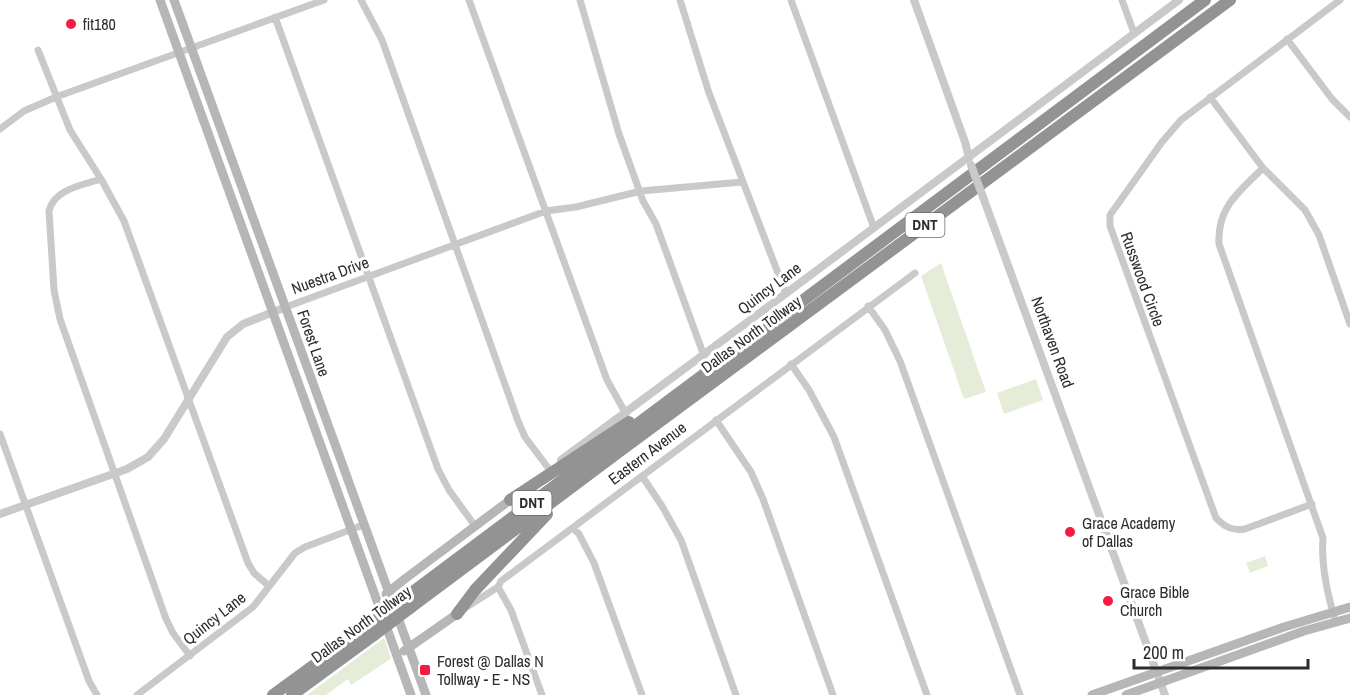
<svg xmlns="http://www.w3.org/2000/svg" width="1350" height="695" viewBox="0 0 1350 695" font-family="'Archivo Narrow',sans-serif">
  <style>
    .green { fill: #e5ecd8 }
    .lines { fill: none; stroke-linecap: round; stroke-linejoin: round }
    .minor { stroke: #c9c9c9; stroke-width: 7 }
    .tertiary { stroke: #c9c9c9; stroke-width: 8 }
    .secondary { stroke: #b6b6b6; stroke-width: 9 }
    .motorway { stroke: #939393; stroke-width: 12 }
    .tertiary-bridge { stroke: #c9c9c9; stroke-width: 8 }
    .motorway-bridge { stroke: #939393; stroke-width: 12 }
    .poi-dot { fill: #f71b44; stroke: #fff; stroke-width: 2 }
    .labels { text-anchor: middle; stroke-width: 6; stroke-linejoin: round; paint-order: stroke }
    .shield { fill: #fff; stroke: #6b6b6b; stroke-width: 1.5 }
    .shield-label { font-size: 15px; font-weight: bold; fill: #2c2c2c }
    .poi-label { font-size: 16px; fill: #2c2c2c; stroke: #fff; text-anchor: start }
    .street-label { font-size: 16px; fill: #2c2c2c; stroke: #fff }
  </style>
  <rect width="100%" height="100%" fill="#fff"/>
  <path class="green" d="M 941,263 L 986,392 L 964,399 L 921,276 Z
    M 1036,379 L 1043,400 L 1004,414 L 997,393 Z
    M 1265,556 L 1268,566 L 1250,573 L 1246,563 Z
    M 384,638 L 391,658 L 389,660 L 351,685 L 348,679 L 326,695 L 307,695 Z"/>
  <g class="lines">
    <path class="minor" d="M 361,0 L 382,40 L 518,421 L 525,437 L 549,469
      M 469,0 L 607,380 L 626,414
      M 580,0 L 619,134 L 643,201 L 656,224 L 704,356
      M 680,0 L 709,93 L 786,294
      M 791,0 L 874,228
      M 1122,0 L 1134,33
      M 275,17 L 438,469 L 449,490 L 475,526
      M 1287,39 L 1332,99 L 1350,117
      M 38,50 L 70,130 L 101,179 L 124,221 L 248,563 L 254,573 L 269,586
      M 1210,97 L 1263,168 L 1305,210 L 1319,235 L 1350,324
      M 0,129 L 24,111 L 56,97 L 324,0
      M 1263,168 C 1239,192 1217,207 1219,244 L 1323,538 C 1321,564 1327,592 1334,616
      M 101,179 C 83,185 54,189 49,211 L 54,290 L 60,319 L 166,619 L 173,633 L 190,656
      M 868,306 L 885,330 L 900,361 L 1020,695
      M 286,307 L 546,211 L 576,207 L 641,191 L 742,182
      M 791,364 L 809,390 L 834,437 L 927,695
      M 716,420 L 751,472 L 763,499 L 833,695
      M 0,434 L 89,681 L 97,695
      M 642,476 L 662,506 L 681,540 L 736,695
      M 1312,504 L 1245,529 C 1232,531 1225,527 1216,518 L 1110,226 L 1110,215 L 1162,142 L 1181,120 L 1340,0
      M 573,528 L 579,534 L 594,563 L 642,695
      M 498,587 L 511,610 L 542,695
      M 465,608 L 498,587 L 501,581 L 915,273
      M 137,695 L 253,607 L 295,553 L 305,547 L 363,525"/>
    <path class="tertiary" d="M 914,0 L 965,142 L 969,158
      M 983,197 L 1165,695
      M 561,460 C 768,308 973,153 1179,0
      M 0,514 L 127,469 L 148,457 L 164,439 L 227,337 L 243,324 L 286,307"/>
    <path class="secondary" d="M 160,0 L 411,695
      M 174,0 L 426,695
      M 386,594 L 406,578 L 510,500
      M 404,651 L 457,614
      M 1092,695 L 1284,627 L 1350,607
      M 1126,695 L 1304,631 L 1350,618"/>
    <path class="motorway" d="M 510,500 L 629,422
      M 406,597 L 1205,0
      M 410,608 L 620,451 L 1230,0
      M 457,614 L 475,590 L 547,514
      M 273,695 L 369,625
      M 292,695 L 374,635"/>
    <path class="tertiary-bridge" d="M 971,165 L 983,197"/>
    <path class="motorway-bridge" d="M 369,625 L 406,597
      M 374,635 L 410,608"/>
  </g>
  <g class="poi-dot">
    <circle cx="71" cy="24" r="6"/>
    <circle cx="1070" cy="532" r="6"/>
    <circle cx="1108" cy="601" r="6"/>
    <rect x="419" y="664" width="12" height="12" rx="3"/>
  </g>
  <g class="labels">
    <g class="shield">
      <rect x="905.5" y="213" width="39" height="24" rx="4.5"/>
      <rect x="512.5" y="491" width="39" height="24" rx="4.5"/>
    </g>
    <g class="shield-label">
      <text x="925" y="230">DNT</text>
      <text x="532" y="508">DNT</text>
    </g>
    <g class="poi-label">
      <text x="83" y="30">fit180</text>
      <text x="1082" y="529">Grace Academy<tspan x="1082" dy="18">of Dallas</tspan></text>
      <text x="1120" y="598">Grace Bible<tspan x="1120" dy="18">Church</tspan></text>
      <text x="437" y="667">Forest @ Dallas N<tspan x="437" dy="18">Tollway - E - NS</tspan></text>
    </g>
    <g class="street-label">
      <text transform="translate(330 275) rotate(-20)" y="6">Nuestra Drive</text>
      <text transform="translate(1143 279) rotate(70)" y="6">Russwood Circle</text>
      <text transform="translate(769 288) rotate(-37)" y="6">Quincy Lane</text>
      <text transform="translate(751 334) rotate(-36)" y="6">Dallas North Tollway</text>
      <text transform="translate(1053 342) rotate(70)" y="6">Northaven Road</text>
      <text transform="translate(314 343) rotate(71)" y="6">Forest Lane</text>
      <text transform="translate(647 453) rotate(-37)" y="6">Eastern Avenue</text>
      <text transform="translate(214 618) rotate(-38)" y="6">Quincy Lane</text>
      <text transform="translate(361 624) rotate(-36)" y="6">Dallas North Tollway</text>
    </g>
  </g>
  <path d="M1134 659v9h174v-9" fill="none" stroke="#2c2c2c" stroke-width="3"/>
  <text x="1143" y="659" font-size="18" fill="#2c2c2c" stroke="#ffffff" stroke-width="4.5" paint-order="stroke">200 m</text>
</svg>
